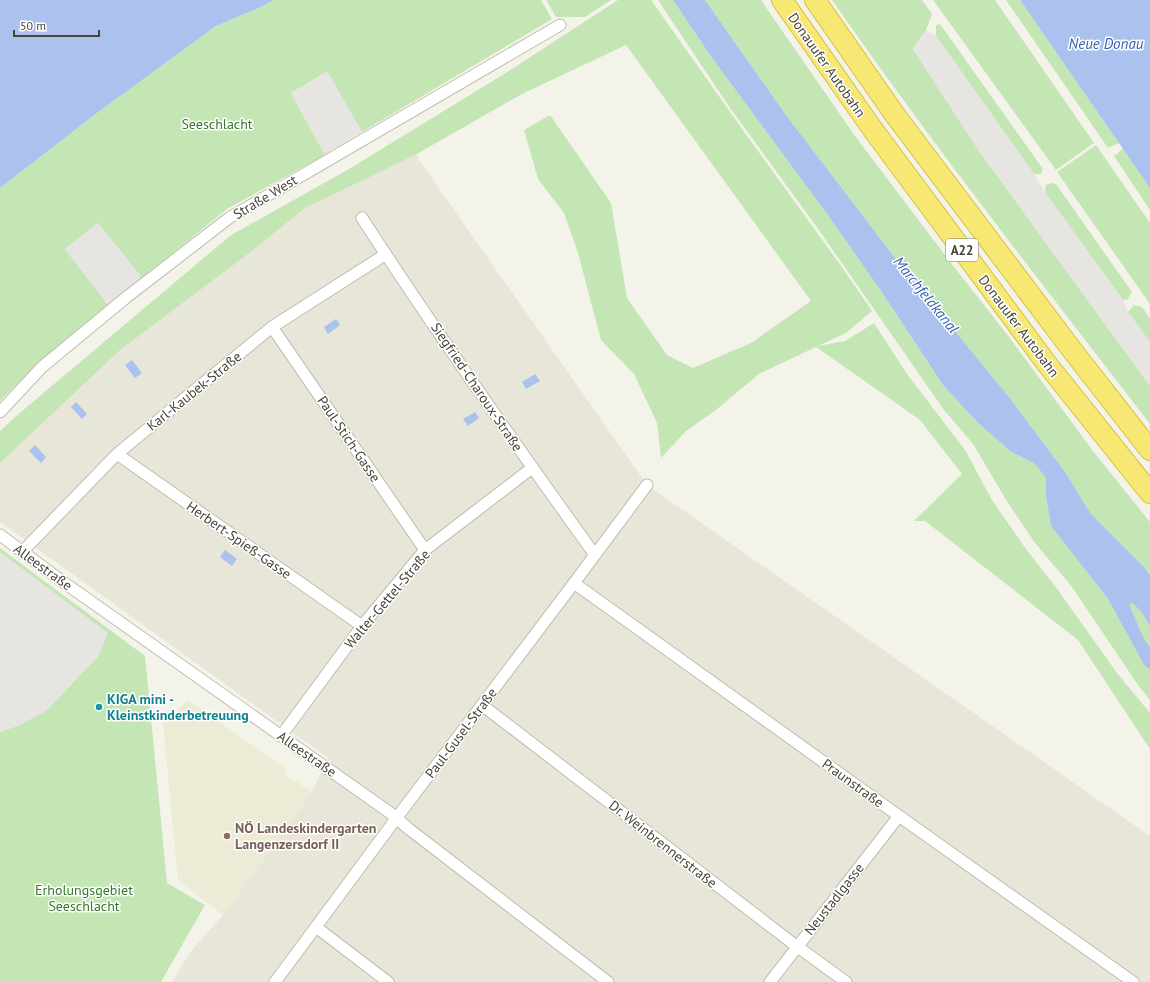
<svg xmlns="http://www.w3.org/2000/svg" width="1150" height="982" viewBox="0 0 1150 982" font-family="'PT Sans',sans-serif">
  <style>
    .residential { fill: #e8e6d8 }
    .education { fill: #ecebd5 }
    .green { fill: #c4e6b5 }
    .parking { fill: #e6e5e1 }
    .water { fill: #aac2ed }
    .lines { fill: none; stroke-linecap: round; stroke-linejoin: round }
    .street-casing { stroke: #bfbdad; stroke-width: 13 }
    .highway-casing { stroke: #d5c143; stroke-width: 22 }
    .street { stroke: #fff; stroke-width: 11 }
    .highway { stroke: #f6e873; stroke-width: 20 }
    .culture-dot { fill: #0f9aa8; stroke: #fff; stroke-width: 1.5 }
    .education-dot { fill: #8d6e63; stroke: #fff; stroke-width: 1.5 }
    .labels { text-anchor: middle; stroke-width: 3; stroke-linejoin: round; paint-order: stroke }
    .shield { fill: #fff; stroke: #7e7d74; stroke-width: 1 }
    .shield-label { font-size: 13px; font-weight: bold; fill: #474538 }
    .street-label { font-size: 14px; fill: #474538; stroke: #fff }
    .park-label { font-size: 14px; fill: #39772e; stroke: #fff }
    .culture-label { font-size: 14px; font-weight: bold; fill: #0d838f; stroke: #fff; text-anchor: start }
    .education-label { font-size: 14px; font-weight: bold; fill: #785e54; stroke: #fff; text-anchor: start }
    .water-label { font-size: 15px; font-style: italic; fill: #3760ae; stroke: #fff }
  </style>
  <rect width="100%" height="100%" fill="#f4f3ea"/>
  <path class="residential" d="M 413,142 L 419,160 L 647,485 L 1150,836 L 1150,982 L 172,982 L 191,951 L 223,915 L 312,792 L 328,758 L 0,522 L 0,451 L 258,231 Z"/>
  <path class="education" d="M 188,700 L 286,769 L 284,774 L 295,782 L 297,780 L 300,782 L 300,784 L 312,792 L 223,915 L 178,880 L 163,723 Z"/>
  <path class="green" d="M 274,0 L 541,0 L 552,19 L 362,132 L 327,72 L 291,93 L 325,155 L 227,209 L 142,278 L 98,223 L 65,249 L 109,306 L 38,363 L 0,401 L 0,188 L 97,113 L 216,26 L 263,6 Z
    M 546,0 L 611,0 L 585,17 L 556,17 Z
    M 618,0 L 651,0 L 740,126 L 844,270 L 872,311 L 846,333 L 818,346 L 845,341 L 874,323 L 907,374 L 965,450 L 992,500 L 1026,549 L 1055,586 L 1117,673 L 1150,713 L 1150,749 L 1078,640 L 925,521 L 914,521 L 962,474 L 920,420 L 816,347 L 759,374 L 716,410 L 686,431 L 661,458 L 657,423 L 634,374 L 601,340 L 578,253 L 564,213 L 538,179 L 524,130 L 550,115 L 611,203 L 627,298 L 667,355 L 693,368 L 751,343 L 811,301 L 626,45 L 522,94 L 415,155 L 305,208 L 244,257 L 120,350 L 0,463 L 0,431 L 15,417 L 231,235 L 349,169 L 504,74 Z
    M 658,0 L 673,0 L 712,58 L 827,214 L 881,291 L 943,385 L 977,422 L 1010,451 L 1035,464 L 1046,478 L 1046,497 L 1051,526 L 1108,599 L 1144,665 L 1150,670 L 1150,700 L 1138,685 L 1072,587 L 1035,543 L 1008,503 L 973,444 L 944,410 L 821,233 L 728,105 Z
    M 705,0 L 761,0 L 855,136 L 951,263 L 1006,333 L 1093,451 L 1150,522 L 1150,575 L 1143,566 L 1091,514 L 1065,472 L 1009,397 L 895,258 L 786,115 Z
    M 832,0 L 922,0 L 932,14 L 926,30 L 913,49 L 979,151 L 1150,386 L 1150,424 C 1042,284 933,145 832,0 Z
    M 933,0 L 995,0 L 1094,143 L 1056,170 Z
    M 1006,0 L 1020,0 L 1119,143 L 1108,148 Z
    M 940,24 L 1043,169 L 1041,174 L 1034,174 L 936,36 L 936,25 Z
    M 1096,145 L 1150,223 L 1150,304 L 1057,172 Z
    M 1123,149 L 1150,188 L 1150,210 L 1114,156 Z
    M 1051,183 L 1056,184 L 1132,292 L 1128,299 L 1123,300 L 1046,194 L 1045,189 L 1046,185 Z
    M 1134,305 L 1142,307 L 1150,318 L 1150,342 L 1128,312 Z
    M 0,548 L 145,656 L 167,883 L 205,905 L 161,982 L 0,982 Z
    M 1133,602 L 1142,613 L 1150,626 L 1150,647 L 1144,639 L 1129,604 Z"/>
  <path class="parking" d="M 926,30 L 936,36 L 1034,174 L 1046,194 L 1123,300 L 1128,312 L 1150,342 L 1150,386 L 979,151 L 913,49 Z
    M 327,71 L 362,132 L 325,155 L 291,93 Z
    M 98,223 L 142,278 L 109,306 L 65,249 Z
    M 0,552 L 108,633 L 98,657 L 46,711 L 18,726 L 0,732 Z"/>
  <path class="water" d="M 0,0 L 274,0 L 263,6 L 216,26 L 97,113 L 0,188 Z
    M 673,0 L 705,0 L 786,115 L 895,258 L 1009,397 L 1065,472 L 1091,514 L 1143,566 L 1150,575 L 1150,626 L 1142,613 L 1133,603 L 1129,604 L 1144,639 L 1150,647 L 1150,670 L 1144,665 L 1108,599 L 1051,526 L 1046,497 L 1046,478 L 1035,464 L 1010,451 L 977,422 L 943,385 L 881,291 L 827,214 L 712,58 Z
    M 1020,0 L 1150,0 L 1150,188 Z
    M 336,319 L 340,325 L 328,334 L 324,327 Z
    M 132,360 L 142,373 L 135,378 L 125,365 Z
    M 535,374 L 540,381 L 526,389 L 522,382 Z
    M 76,402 L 87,414 L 82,419 L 71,407 Z
    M 475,412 L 479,418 L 468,426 L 463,419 Z
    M 35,445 L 46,457 L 41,463 L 29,451 Z
    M 225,550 L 237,559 L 232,566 L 220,557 Z"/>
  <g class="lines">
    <defs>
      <path id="street" d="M 362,218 C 436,332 515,444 595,555
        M 272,327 L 425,550
        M 0,412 L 42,367 L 128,296 L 229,218 L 560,25
        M 117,454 L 362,626
        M 0,535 L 59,579 L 389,812 L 409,829 L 608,982
        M 22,552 L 117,454 L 196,389 L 272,327 L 386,254
        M 574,583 L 899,816 L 1133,982
        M 482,705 L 791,942 L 846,982
        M 281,736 L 362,626 L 425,550 L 532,468
        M 316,927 L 388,982
        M 275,982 L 401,812 L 574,583 L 647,485
        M 770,982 L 899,816"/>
      <path id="highway" d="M 782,0 L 871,127 L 1047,364 L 1150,493
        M 815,0 L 895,115 L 1072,350 L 1150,450"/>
    </defs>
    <use href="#street" class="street-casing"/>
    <use href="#highway" class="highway-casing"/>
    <use href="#street" class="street"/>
    <use href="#highway" class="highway"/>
  </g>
  <circle class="culture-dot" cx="99" cy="707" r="4"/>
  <circle class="education-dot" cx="227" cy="836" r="4"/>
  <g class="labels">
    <rect class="shield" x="946" y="239" width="32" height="22" rx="3"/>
    <g class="shield-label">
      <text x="962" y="255">A22</text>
    </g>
    <g class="street-label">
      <text transform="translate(827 65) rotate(55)" y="5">Donauufer Autobahn</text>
      <text transform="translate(265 197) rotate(-31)" y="5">Straße West</text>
      <text transform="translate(1019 326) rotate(53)" y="5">Donauufer Autobahn</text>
      <text transform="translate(477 387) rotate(56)" y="5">Siegfried-Charoux-Straße</text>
      <text transform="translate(194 391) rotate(-39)" y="5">Karl-Kaubek-Straße</text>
      <text transform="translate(349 439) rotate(56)" y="5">Paul-Stich-Gasse</text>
      <text transform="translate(239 540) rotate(35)" y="5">Herbert-Spieß-Gasse</text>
      <text transform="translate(43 567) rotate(36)" y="5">Alleestraße</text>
      <text transform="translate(387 599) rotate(-50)" y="5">Walter-Gettel-Straße</text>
      <text transform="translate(461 733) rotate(-53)" y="5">Paul-Gusel-Straße</text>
      <text transform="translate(307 754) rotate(35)" y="5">Alleestraße</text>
      <text transform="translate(853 783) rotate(36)" y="5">Praunstraße</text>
      <text transform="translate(663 844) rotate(38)" y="5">Dr. Weinbrennerstraße</text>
      <text transform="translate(834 899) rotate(-52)" y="5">Neustadlgasse</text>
    </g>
    <g class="park-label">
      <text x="217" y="129">Seeschlacht</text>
      <text x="84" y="895">Erholungsgebiet<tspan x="84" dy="16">Seeschlacht</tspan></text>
    </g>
    <g class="culture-label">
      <text x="107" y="704">KIGA mini -<tspan x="107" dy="16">Kleinstkinderbetreuung</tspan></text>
    </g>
    <g class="education-label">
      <text x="235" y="833">NÖ Landeskindergarten<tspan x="235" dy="16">Langenzersdorf II</tspan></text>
    </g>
    <g class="water-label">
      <text x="1106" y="49">Neue Donau</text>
      <text transform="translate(926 295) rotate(51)" y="5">Marchfeldkanal</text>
    </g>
  </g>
  <path d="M14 30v6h85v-6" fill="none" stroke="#474538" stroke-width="2"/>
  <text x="20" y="30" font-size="12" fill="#474538" stroke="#ffffff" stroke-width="3" paint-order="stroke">50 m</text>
</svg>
